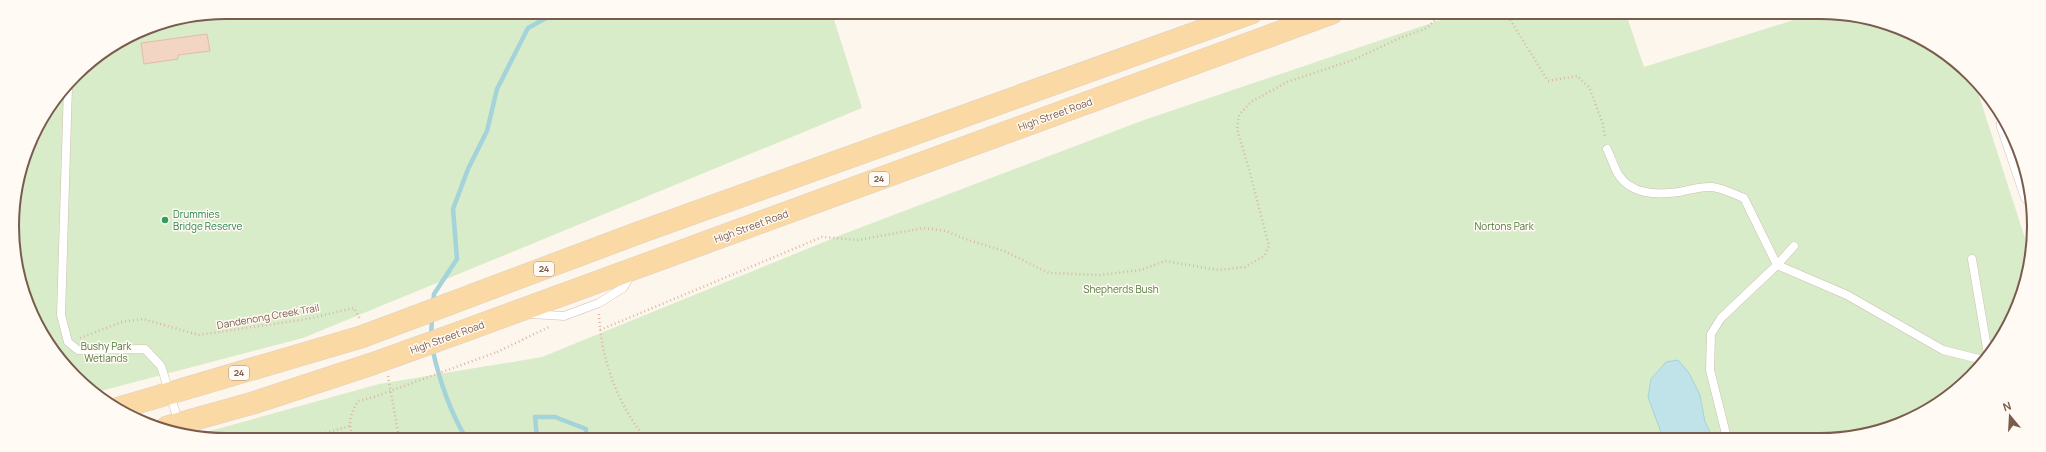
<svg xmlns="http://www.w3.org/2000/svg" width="2046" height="452" viewBox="0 0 2046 452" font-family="Manrope,sans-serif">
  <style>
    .green { fill: #d8ecc9 }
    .water { fill: #bfe3e8; stroke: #a5d3da }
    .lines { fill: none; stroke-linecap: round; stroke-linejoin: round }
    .stream { stroke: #a5d3da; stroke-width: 4.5 }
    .building { fill: #f3d5c3; stroke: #e6bba3 }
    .service-casing { stroke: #d1beb0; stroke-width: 9 }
    .minor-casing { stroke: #d1beb0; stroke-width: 16 }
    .primary-casing { stroke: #dad1cd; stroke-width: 23 }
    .path { stroke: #d9b8a5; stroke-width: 2.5; stroke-dasharray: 1 3; stroke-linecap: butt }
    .service { stroke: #fff; stroke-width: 8 }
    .minor { stroke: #fff; stroke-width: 15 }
    .primary { stroke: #fbd9a5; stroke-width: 22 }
    .primary-bridge-casing { stroke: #dad1cd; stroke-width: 23; stroke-linecap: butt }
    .path-bridge { stroke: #d9b8a5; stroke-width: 2.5; stroke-dasharray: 1 3; stroke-linecap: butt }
    .primary-bridge { stroke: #fbd9a5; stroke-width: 22 }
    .leisure-dot { fill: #2e9e5b; stroke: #fffaf3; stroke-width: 1.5 }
    .labels { text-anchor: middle; stroke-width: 3; stroke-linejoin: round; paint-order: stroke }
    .shield { fill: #fffaf3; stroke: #a28b7f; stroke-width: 1 }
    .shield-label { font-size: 9px; font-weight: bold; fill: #7a5c4d }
    .street-label { font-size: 10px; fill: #7a5c4d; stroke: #fffaf3 }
    .leisure-label { font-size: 10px; fill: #27864d; stroke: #fffaf3; text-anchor: start }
    .park-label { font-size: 10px; fill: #537a41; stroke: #fffaf3 }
    .rim { fill: none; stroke: #7a5c4d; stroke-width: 2 }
  </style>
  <rect width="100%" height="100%" fill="#fdf6ec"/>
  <path class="green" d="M 226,12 L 832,13 L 862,108 L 303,338 L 97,392 L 56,356 L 19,282 L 12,212 L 34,131 L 85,65 L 144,28 Z
    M 1461,13 L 1626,14 L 1644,67 L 1813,14 L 1848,14 L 1927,41 L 1975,83 L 2031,257 L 2012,321 L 1971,377 L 1914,418 L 1848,438 L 198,438 L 192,436 L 379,384 L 542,357 L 846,233 L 1144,120 Z"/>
  <path class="water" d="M 1678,360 L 1689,373 L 1700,395 L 1705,422 L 1713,438 L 1663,438 L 1648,397 L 1651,379 L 1666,362 Z"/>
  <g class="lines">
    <path class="stream" d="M 433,304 L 434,294 L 457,259 L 453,209 L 468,169 L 487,131 L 497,89 L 528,28 L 557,12
      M 431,336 L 432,318
      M 432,347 C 439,379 449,410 466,438
      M 537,438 L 535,417 L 555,417 L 586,429 L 586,438"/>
  </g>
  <path class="building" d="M 207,34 L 210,51 L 178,55 L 178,59 L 144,64 L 141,43 Z"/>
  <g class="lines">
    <defs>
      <path id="service" d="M 68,86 L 61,315 L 68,342 L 78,350 L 145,349 L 161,366 L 179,423
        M 1607,149 C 1611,157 1614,167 1618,174 C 1631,195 1657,195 1679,192 C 1690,190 1700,186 1712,187 C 1723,188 1733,194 1744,198 L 1777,265 L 1794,246
        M 1972,259 L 1988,354
        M 531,314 L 564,316 L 599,303 L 623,288 L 631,275
        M 1727,438 L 1710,370 L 1711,334 L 1721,318 L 1777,265 L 1847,295 L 1943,350 L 1983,360"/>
      <path id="minor" d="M 2004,125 L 2028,196"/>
      <path id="primary" d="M 449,304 L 638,233 L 1251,13
        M 461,332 L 1332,13
        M 116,409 L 361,337
        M 167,427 L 253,403 L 372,364"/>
    </defs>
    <use href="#service" class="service-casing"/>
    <use href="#minor" class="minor-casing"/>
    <use href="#primary" class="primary-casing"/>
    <path class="path" d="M 1506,13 L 1548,81 L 1577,76 L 1589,87 L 1603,124 L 1605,138
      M 599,314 C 601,359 617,403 645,438
      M 600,330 L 822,237 L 858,240 L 924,228 L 946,231 L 965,239 L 1004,251 L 1049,273 L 1100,275 L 1141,270 L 1165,261 L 1218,270 L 1245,267 L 1264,256 L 1269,246 L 1250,173 L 1237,129 L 1239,115 L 1251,102 L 1287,82 L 1353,60 L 1400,38 L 1427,28 L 1442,13
      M 80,338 L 122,322 L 143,319 L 199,335 L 307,319 L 354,308 L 360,319
      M 497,352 L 549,327
      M 55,353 L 60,349
      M 388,376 L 399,438
      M 306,438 L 350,426
      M 355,438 C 346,425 351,413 358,401 L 374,397"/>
    <use href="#service" class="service"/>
    <use href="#minor" class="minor"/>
    <use href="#primary" class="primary"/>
    <defs>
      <path id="primary-bridge" d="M 361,337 L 449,304
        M 372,364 L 461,332"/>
    </defs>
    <use href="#primary-bridge" class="primary-bridge-casing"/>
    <path class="path-bridge" d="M 374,397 L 497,352"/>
    <use href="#primary-bridge" class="primary-bridge"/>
  </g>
  <circle class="leisure-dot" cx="165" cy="220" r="4"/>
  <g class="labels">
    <g class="shield">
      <rect x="869" y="172" width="20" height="14" rx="3"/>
      <rect x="534" y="262" width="20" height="14" rx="3"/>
      <rect x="229" y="366" width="20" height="14" rx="3"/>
    </g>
    <g class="shield-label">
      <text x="879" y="182">24</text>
      <text x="544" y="272">24</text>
      <text x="239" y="376">24</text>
    </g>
    <g class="street-label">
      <text transform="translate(1055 114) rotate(-20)" y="4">High Street Road</text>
      <text transform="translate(751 226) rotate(-20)" y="4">High Street Road</text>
      <text transform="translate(268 316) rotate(-10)" y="4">Dandenong Creek Trail</text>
      <text transform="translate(447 337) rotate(-20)" y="4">High Street Road</text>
    </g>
    <g class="leisure-label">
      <text x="173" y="218">Drummies<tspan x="173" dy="12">Bridge Reserve</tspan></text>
    </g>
    <g class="park-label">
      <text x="1504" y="230">Nortons Park</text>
      <text x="1121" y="293">Shepherds Bush</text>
      <text x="106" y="350">Bushy Park<tspan x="106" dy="12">Wetlands</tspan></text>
    </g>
  </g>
  <path d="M0 0H2046V452H0ZM226 19H1820A207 207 0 0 1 2027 226V226A207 207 0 0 1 1820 433H226A207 207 0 0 1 19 226V226A207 207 0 0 1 226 19Z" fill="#fffaf3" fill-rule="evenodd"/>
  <path class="rim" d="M226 19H1820A207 207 0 0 1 2027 226V226A207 207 0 0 1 1820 433H226A207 207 0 0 1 19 226V226A207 207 0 0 1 226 19Z"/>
  <g transform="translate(2010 416) rotate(342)" stroke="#fffaf3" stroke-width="3" paint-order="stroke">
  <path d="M0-3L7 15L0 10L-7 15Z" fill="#7a5c4d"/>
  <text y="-6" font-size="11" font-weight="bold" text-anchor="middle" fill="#7a5c4d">N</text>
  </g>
</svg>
